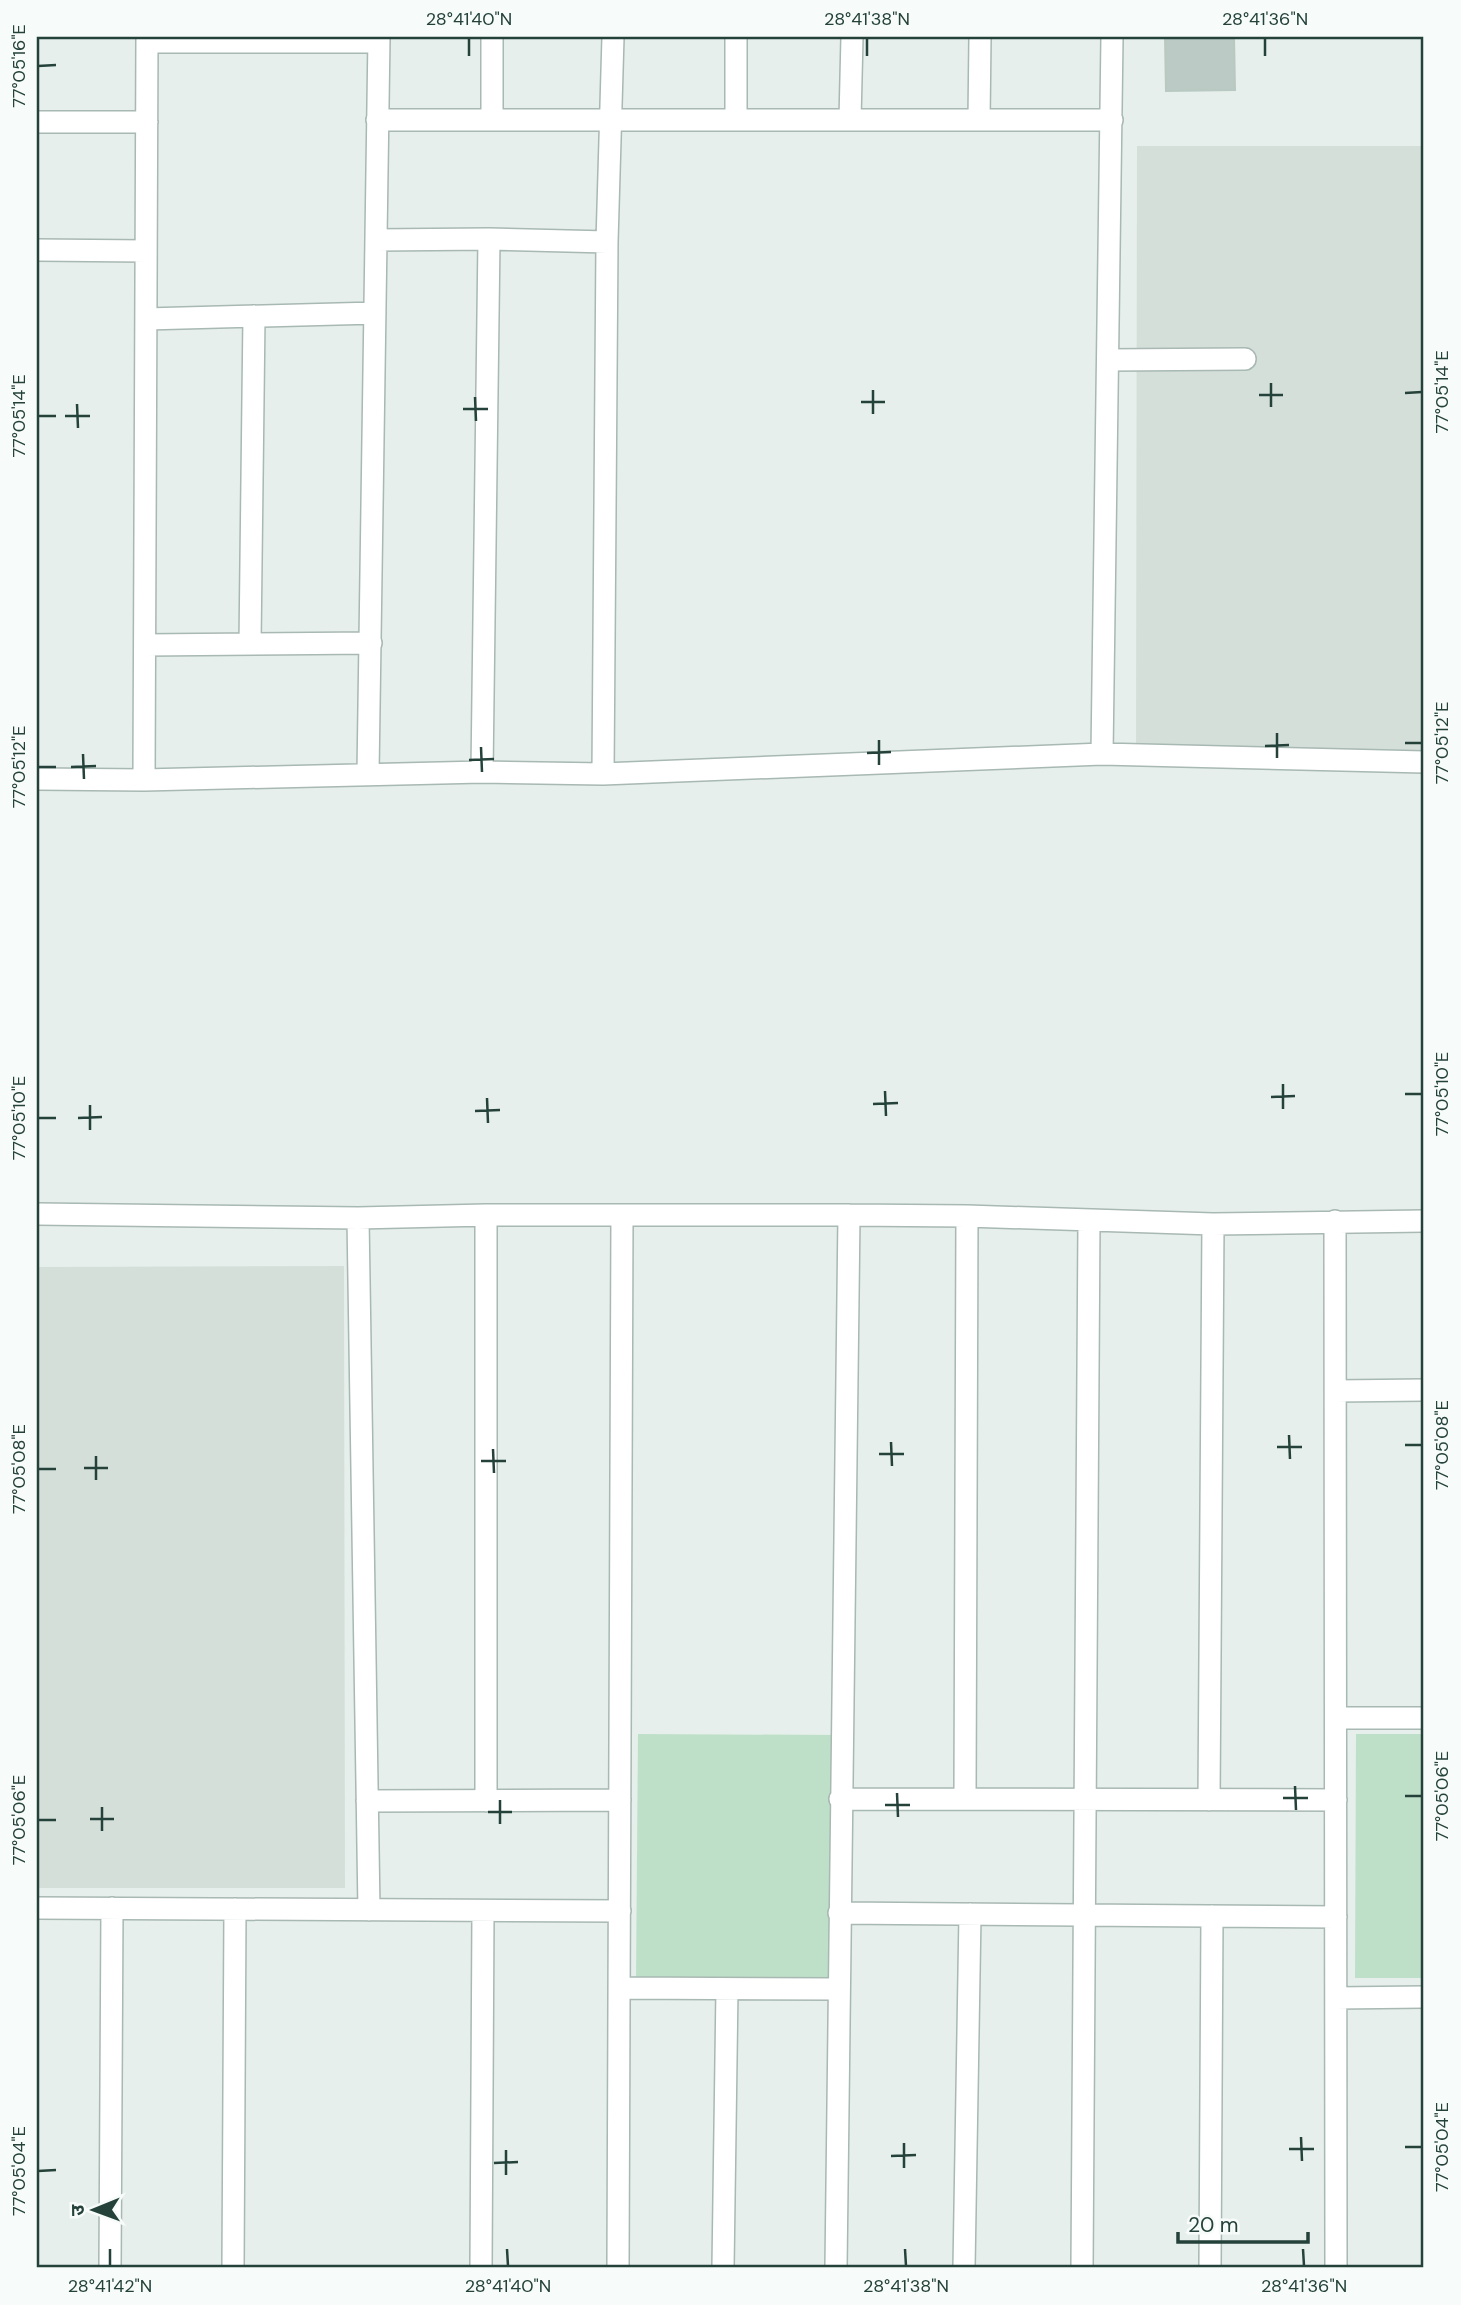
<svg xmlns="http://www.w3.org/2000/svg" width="1461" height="2305" viewBox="0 0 1461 2305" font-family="'DM Sans','Noto Sans Devanagari',sans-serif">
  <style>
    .built { fill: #d4dfda }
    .green { fill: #bfe0c8 }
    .building { fill: #bbcac4; stroke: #b8c9c2; stroke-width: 2 }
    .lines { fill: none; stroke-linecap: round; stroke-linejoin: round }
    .lane-casing { stroke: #a8b8b2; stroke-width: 24 }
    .street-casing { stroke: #a8b8b2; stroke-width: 24 }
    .lane { stroke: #fff; stroke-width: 21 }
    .street { stroke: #fff; stroke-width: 21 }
    .ticks { fill: none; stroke: #24423a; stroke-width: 2.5 }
    .neatline { fill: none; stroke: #24423a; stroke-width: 2.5 }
    .ticks-label { font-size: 18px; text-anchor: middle; fill: #24423a }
  </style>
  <rect width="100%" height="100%" fill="#e6efeb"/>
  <path class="built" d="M 1137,146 L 1424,146 L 1424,759 L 1136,759 Z
    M 344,1266 L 345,1888 L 37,1888 L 37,1267 Z"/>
  <path class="green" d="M 638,1734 L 837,1735 L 835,1979 L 636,1977 Z
    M 1356,1734 L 1424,1734 L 1424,1978 L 1355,1978 Z"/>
  <path class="building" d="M 1165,37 L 1234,37 L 1235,90 L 1166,91 Z"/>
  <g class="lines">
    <defs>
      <path id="lane" d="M 1108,360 L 1245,359"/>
      <path id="street" d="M 492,37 L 492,120
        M 147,42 L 379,42
        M 850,119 L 852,37
        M 377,120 L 1112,120
        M 736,120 L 736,37
        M 979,120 L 980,37
        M 37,122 L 147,122
        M 376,240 L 489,239 L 607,242
        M 37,250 L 146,251
        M 146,319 L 375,313
        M 250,644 L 254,316
        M 145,645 L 371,643
        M 1102,754 L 1112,37
        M 482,772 L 489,239
        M 368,774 L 379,37
        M 603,774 L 607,242 L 613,37
        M 37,779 L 144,780 L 482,772 L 603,774 L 1102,754 L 1424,762
        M 144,780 L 147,37
        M 37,1214 L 358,1218 L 486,1215 L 849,1215 L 967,1216 L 1213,1224 L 1424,1221
        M 486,1215 L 486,1801
        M 358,1218 L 369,1910
        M 1335,1221 L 1336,2268
        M 1336,1391 L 1424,1390
        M 1336,1718 L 1424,1718
        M 840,1799 L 1336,1800
        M 965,1799 L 967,1216
        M 1209,1800 L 1213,1224
        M 367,1801 L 620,1800
        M 37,1908 L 620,1911
        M 839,1913 L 1336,1917
        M 619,1988 L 838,1989
        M 1336,1998 L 1424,1997
        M 110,2268 L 112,1908
        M 233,2268 L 235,1909
        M 481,2268 L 483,1911
        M 618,2268 L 622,1216
        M 723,2268 L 727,1989
        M 836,2268 L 849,1215
        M 964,2268 L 970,1914
        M 1082,2268 L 1089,1221
        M 1210,2268 L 1212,1916"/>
    </defs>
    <use href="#lane" class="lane-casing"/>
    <use href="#street" class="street-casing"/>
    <use href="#lane" class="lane"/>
    <use href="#street" class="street"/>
  </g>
  <path class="ticks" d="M 469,38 L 469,56M 867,38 L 867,56M 1265,38 L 1265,56M 38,66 L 56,65M 1271,383 L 1271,407M 873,390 L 873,414M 1405,393 L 1422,392M 1259,395 L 1283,395M 475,397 L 476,421M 861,402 L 885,402M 77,404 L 78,428M 463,409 L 488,409M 38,416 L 56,416M 65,416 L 90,416M 1277,733 L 1277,758M 879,740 L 879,765M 1405,743 L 1422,743M 1265,746 L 1289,745M 481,747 L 482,772M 867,753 L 891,752M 83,754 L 84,779M 469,760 L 494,759M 38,767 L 56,767M 71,767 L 96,766M 1283,1084 L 1283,1109M 885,1091 L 886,1116M 1405,1094 L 1422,1094M 1271,1097 L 1295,1096M 487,1098 L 488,1123M 873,1104 L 898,1103M 90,1105 L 90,1130M 475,1111 L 500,1110M 38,1118 L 56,1118M 78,1118 L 102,1117M 1289,1435 L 1290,1459M 891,1442 L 892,1466M 1405,1445 L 1422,1445M 1277,1447 L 1302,1447M 493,1449 L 494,1473M 879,1454 L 904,1454M 96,1456 L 96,1480M 481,1461 L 506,1461M 84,1468 L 108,1468M 38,1469 L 56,1469M 1295,1786 L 1296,1810M 897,1793 L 898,1817M 1405,1796 L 1422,1796M 1283,1798 L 1308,1798M 500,1800 L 500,1824M 885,1805 L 910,1805M 102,1807 L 102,1831M 488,1812 L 512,1812M 90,1819 L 114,1819M 38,1820 L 56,1820M 1301,2137 L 1302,2161M 904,2143 L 904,2168M 1405,2147 L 1422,2147M 1289,2149 L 1314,2149M 506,2150 L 506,2175M 891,2156 L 916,2155M 494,2163 L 518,2162M 38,2171 L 56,2170M 110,2249 L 110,2266M 507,2249 L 508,2266M 905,2249 L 906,2266M 1303,2249 L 1304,2266"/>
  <rect width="1461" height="2305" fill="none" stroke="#f7fbf9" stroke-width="77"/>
  <g transform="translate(94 2210) rotate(269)" stroke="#f7fbf9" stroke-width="5" paint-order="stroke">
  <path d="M0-5L12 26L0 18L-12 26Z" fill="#24423a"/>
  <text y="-10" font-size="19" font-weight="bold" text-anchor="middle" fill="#24423a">उ</text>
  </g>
  <path d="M1178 2232v10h130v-10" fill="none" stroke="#24423a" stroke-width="3.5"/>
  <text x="1188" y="2232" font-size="21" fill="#24423a" stroke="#f7fbf9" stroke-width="5" paint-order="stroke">20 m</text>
  <rect x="38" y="38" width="1384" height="2228" class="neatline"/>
  <g class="ticks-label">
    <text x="469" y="25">28°41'40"N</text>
    <text x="867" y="25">28°41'38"N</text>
    <text x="1265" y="25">28°41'36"N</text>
    <text transform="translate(19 66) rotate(-90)" y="6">77°05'16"E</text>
    <text transform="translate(1442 392) rotate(-90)" y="6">77°05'14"E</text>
    <text transform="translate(19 416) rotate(-90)" y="6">77°05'14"E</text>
    <text transform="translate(1442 743) rotate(-90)" y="6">77°05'12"E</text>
    <text transform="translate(19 767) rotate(-90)" y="6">77°05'12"E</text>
    <text transform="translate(1442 1094) rotate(-90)" y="6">77°05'10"E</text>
    <text transform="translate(19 1118) rotate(-90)" y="6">77°05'10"E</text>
    <text transform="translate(1442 1445) rotate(-90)" y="6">77°05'08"E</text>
    <text transform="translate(19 1469) rotate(-90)" y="6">77°05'08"E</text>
    <text transform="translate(1442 1796) rotate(-90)" y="6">77°05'06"E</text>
    <text transform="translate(19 1820) rotate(-90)" y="6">77°05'06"E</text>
    <text transform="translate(1442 2147) rotate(-90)" y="6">77°05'04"E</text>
    <text transform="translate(19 2171) rotate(-90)" y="6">77°05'04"E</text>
    <text x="110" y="2292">28°41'42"N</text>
    <text x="508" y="2292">28°41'40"N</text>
    <text x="906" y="2292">28°41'38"N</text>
    <text x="1304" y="2292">28°41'36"N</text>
  </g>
</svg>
